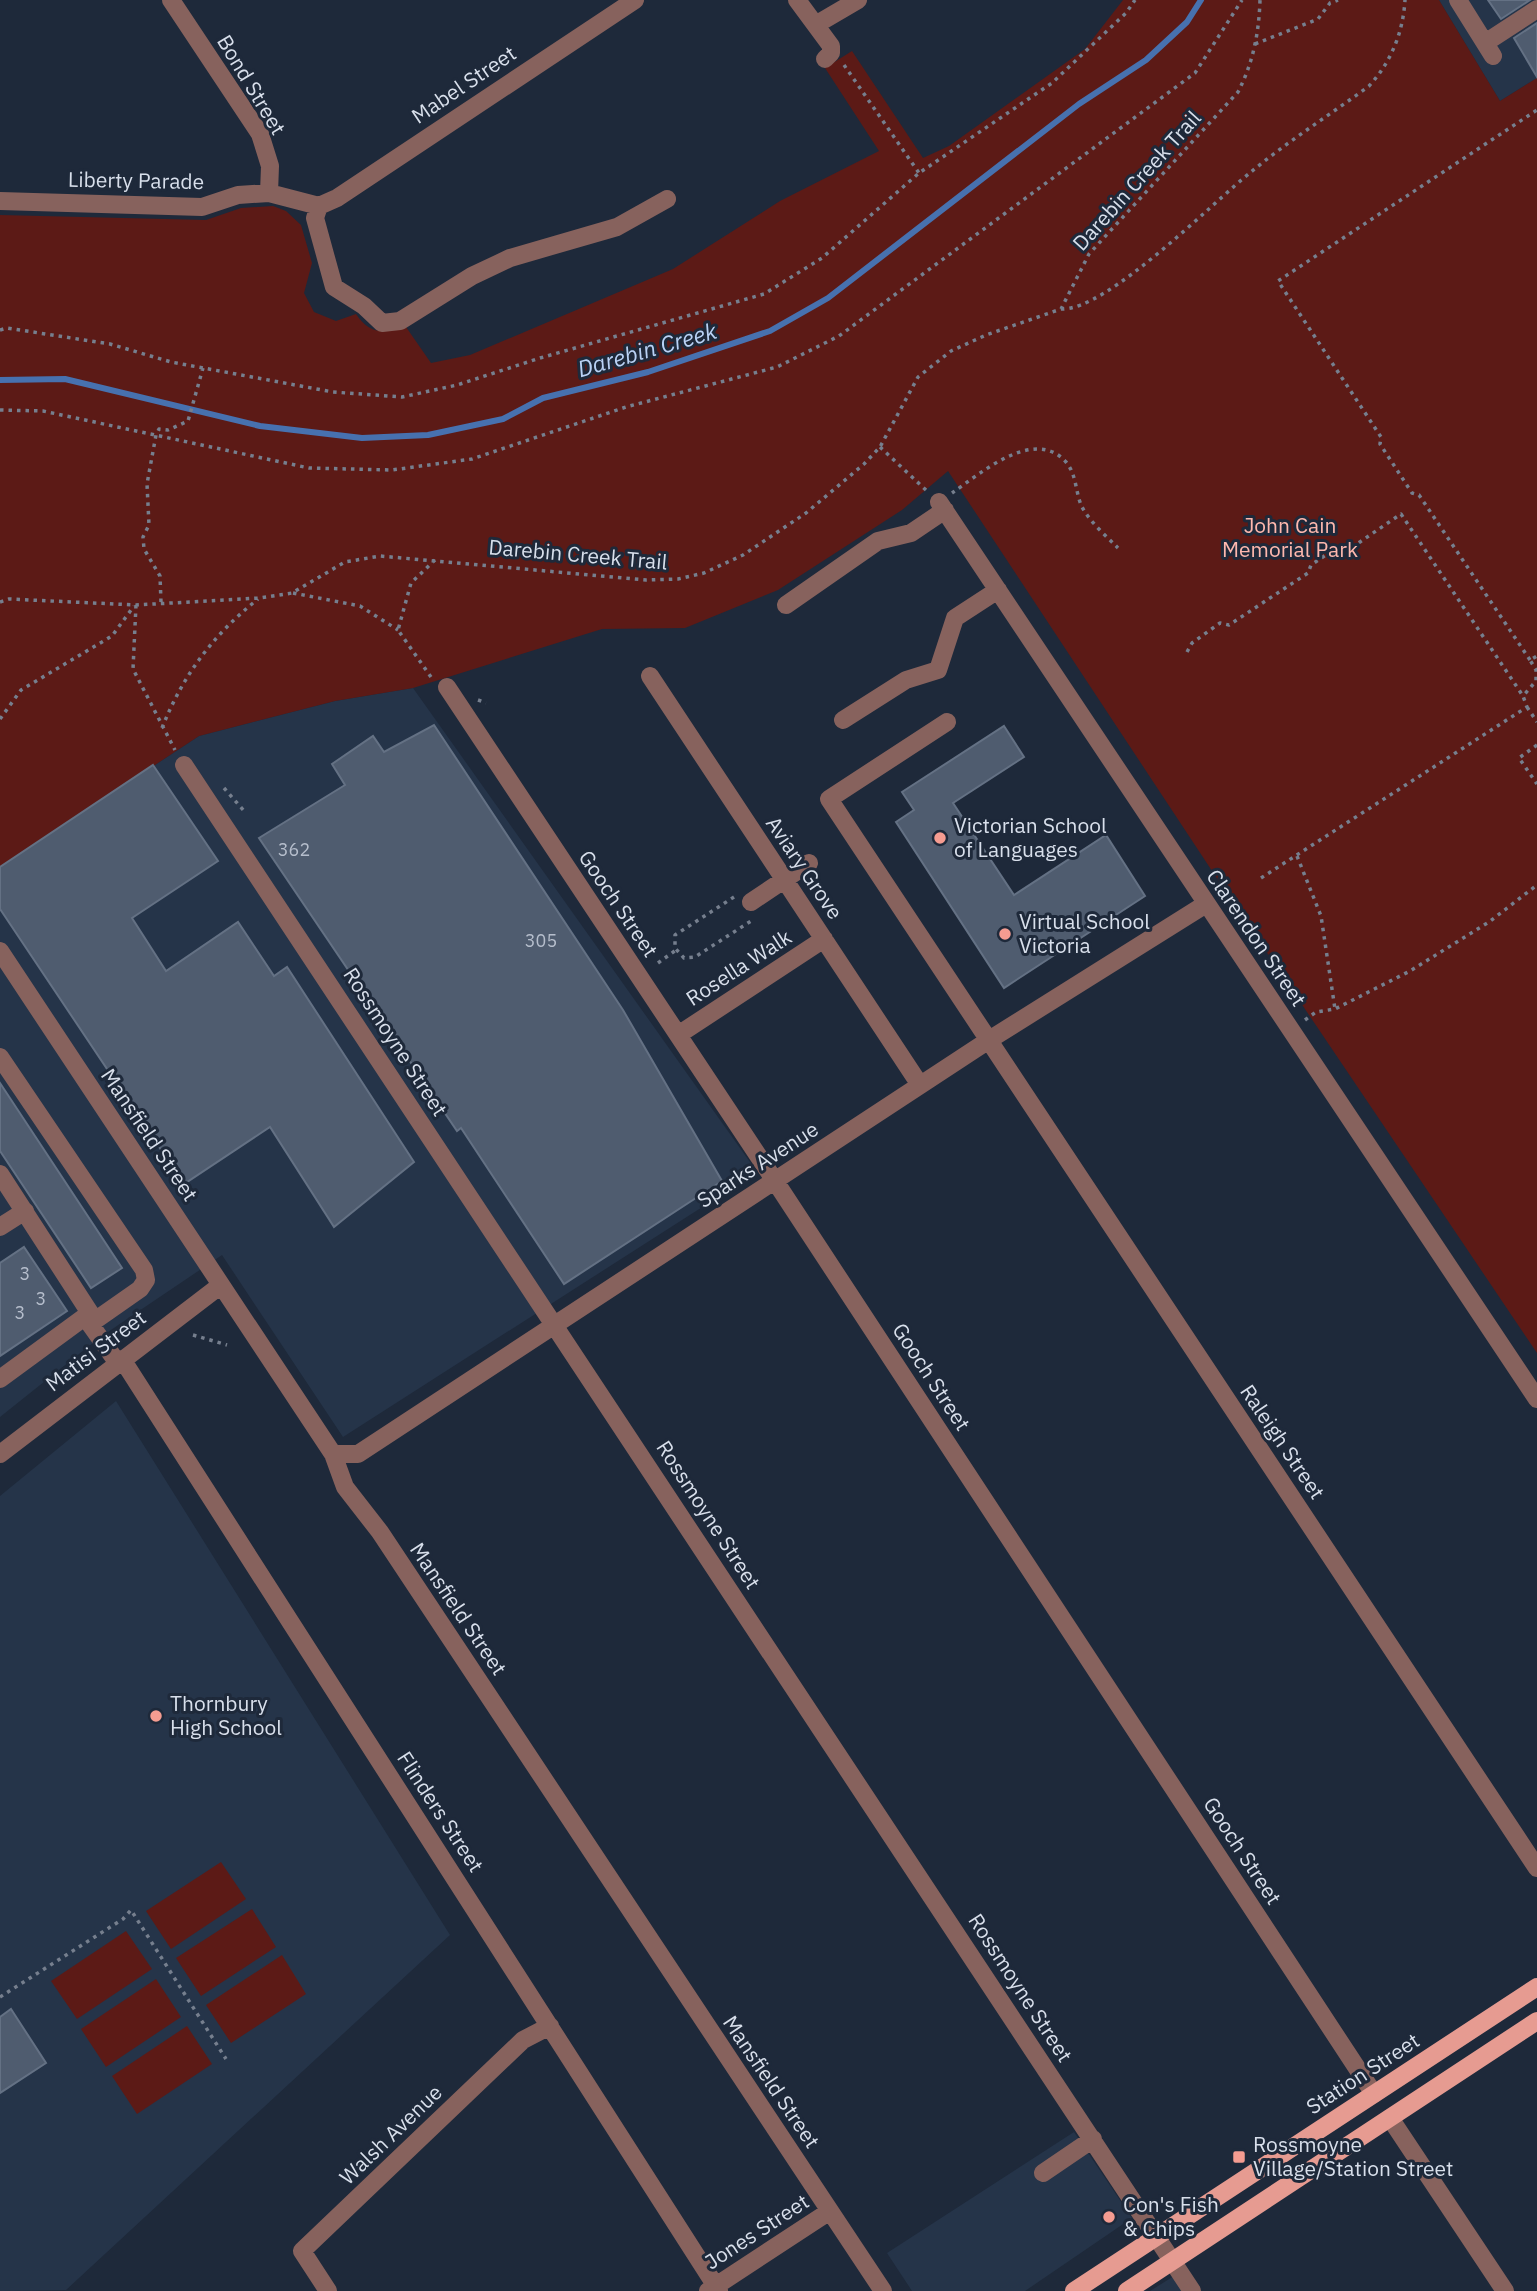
<svg xmlns="http://www.w3.org/2000/svg" width="1537" height="2291" viewBox="0 0 1537 2291" font-family="'IBM Plex Sans',sans-serif">
  <style>
    .built { fill: #253449 }
    .green { fill: #5c1a16 }
    .lines { fill: none; stroke-linecap: round; stroke-linejoin: round }
    .stream { stroke: #4771af; stroke-width: 6 }
    .building { fill: #4f5c6f; stroke: #647184; stroke-width: 2 }
    .path { stroke: #767f8e; stroke-width: 3.5; stroke-dasharray: 3.5 5; stroke-linecap: butt }
    .minor { stroke: #87625d; stroke-width: 18 }
    .major { stroke: #e69b91; stroke-width: 18 }
    .poi-dot { fill: #f59c91; stroke: #1e293a; stroke-width: 2.5 }
    .labels { text-anchor: middle; stroke-width: 6; stroke-linejoin: round; paint-order: stroke }
    .number-label { font-size: 18px; fill: #b6becc }
    .street-label { font-size: 21px; fill: #d8dfeb; stroke: #1e293a }
    .park-label { font-size: 21px; fill: #feb8ae; stroke: #1e293a }
    .poi-label { font-size: 21px; fill: #d8dfeb; stroke: #1e293a; text-anchor: start }
    .water-label { font-size: 23px; font-style: italic; fill: #bad2f5; stroke: #1e293a }
  </style>
  <rect width="100%" height="100%" fill="#1e293a"/>
  <path class="built" d="M 1439,0 L 1537,0 L 1537,78 L 1500,101 Z
    M 413,688 L 757,1172 L 343,1437 L 222,1255 L 99,1338 L 0,1417 L 0,867 L 199,736 L 335,701 Z
    M 116,1401 L 450,1935 L 66,2290 L 0,2291 L 0,1496 Z
    M 1074,2132 L 1132,2218 L 1025,2291 L 912,2291 L 887,2253 Z
    M 1174,2276 L 1183,2291 L 1150,2291 Z"/>
  <path class="green" d="M 1123,0 L 1439,0 L 1500,101 L 1537,78 L 1537,1353 L 1220,883 L 948,471 L 902,510 L 778,590 L 685,628 L 602,629 L 413,688 L 335,701 L 199,736 L 0,867 L 0,215 L 206,220 L 241,208 L 273,206 L 286,211 L 301,225 L 312,263 L 304,293 L 314,312 L 336,321 L 356,314 C 370,335 383,333 406,327 L 431,363 L 470,355 L 673,269 L 780,201 L 879,151 L 825,68 L 852,51 L 923,158 L 949,146 L 1085,49 Z
    M 221,1862 L 246,1899 L 171,1949 L 146,1911 Z
    M 252,1909 L 276,1947 L 201,1996 L 176,1958 Z
    M 126,1931 L 152,1969 L 77,2019 L 51,1981 Z
    M 282,1955 L 306,1994 L 231,2043 L 206,2005 Z
    M 156,1979 L 181,2017 L 106,2067 L 81,2029 Z
    M 187,2026 L 212,2064 L 137,2114 L 112,2076 Z"/>
  <g class="lines">
    <path class="stream" d="M 0,380 L 65,379 L 260,426 L 362,438 L 428,435 L 503,419 L 543,398 L 648,372 L 770,331 L 828,298 L 1079,104 L 1146,60 L 1187,22 L 1201,0"/>
  </g>
  <path class="building" d="M 1488,0 L 1530,0 L 1501,19 Z
    M 1537,23 L 1537,77 L 1514,38 Z
    M 434,725 L 623,1010 L 722,1181 L 564,1284 L 461,1128 L 457,1131 L 259,838 L 345,785 L 332,764 L 373,736 L 384,752 Z
    M 1004,726 L 1024,757 L 953,803 L 1014,895 L 1106,835 L 1145,896 L 1004,988 L 896,822 L 914,810 L 902,792 Z
    M 153,765 L 218,861 L 132,918 L 166,971 L 238,922 L 274,976 L 287,967 L 414,1162 L 334,1227 L 270,1127 L 184,1184 L 0,909 L 0,867 Z
    M 0,1083 L 122,1268 L 91,1288 L 0,1151 Z
    M 24,1247 L 67,1311 L 0,1356 L 0,1263 Z
    M 11,2009 L 46,2063 L 0,2093 L 0,2017 Z"/>
  <g class="lines">
    <path class="path" d="M 1255,44 L 1318,19 L 1330,3 L 1338,0
      M 844,65 L 919,173
      M 1061,309 C 1107,311 1213,202 1251,172 C 1288,141 1330,115 1369,86 C 1391,62 1403,33 1405,0
      M 0,330 L 7,328 L 110,344 L 171,362 L 333,392 L 402,397 L 457,385 L 540,358 L 764,294 L 822,258 L 919,173 L 1052,83 L 1126,13 L 1135,0
      M 0,410 L 43,411 L 309,468 L 392,470 L 472,459 L 626,407 L 777,367 L 839,336 L 1195,73 L 1242,0
      M 880,447 L 927,491
      M 952,493 C 980,474 1034,426 1066,462 C 1077,475 1075,492 1082,507 C 1090,522 1106,536 1118,548
      M 293,593 L 360,606 L 398,630
      M 0,602 L 9,599 L 136,605 L 260,598 L 292,593 L 345,562 L 380,556 L 646,580 L 678,579 L 704,573 L 743,555 L 806,513 L 864,464 L 880,447 L 918,377 L 951,351 L 986,335 L 1061,309 L 1089,254 L 1238,92 C 1253,63 1259,33 1260,0
      M 161,602 L 160,576 L 144,549 L 143,537 L 149,525 L 147,484 L 156,435 L 159,429 L 168,430 L 188,421 L 203,368
      M 136,605 L 133,669 L 175,750
      M 1187,652 L 1192,643 L 1220,623 L 1229,625 L 1308,573 L 1311,565 L 1339,546 L 1351,548 L 1401,514 L 1523,696
      M 1530,660 L 1419,495 L 1412,493 L 1380,444 L 1381,437 L 1278,281 L 1537,110
      M 431,677 L 398,630 L 411,583 L 436,559
      M 478,700 L 486,703
      M 1527,707 L 1537,722
      M 0,719 L 21,690 L 112,636 L 134,606
      M 162,728 C 183,675 213,635 258,599
      M 1537,745 L 1519,758 L 1537,784
      M 224,788 L 245,812
      M 1297,856 L 1321,916 L 1335,1009
      M 1261,878 L 1527,707 L 1523,696 L 1536,681 L 1536,670 L 1530,660 L 1537,656
      M 734,897 L 675,935 L 675,948 L 684,958 L 695,957 L 751,921
      M 658,963 L 676,950
      M 1305,1020 L 1316,1012 L 1335,1009 L 1410,971 L 1489,922 L 1537,885
      M 193,1335 L 227,1345
      M 0,1997 L 123,1919 L 131,1910 L 226,2059"/>
    <path class="minor" d="M 171,0 L 260,134 L 270,166 L 269,193 L 319,206 L 315,218 L 334,287 L 364,306 L 382,323 L 400,321 L 472,276 L 510,258 L 617,227 L 667,199
      M 797,0 L 831,46 L 831,53 L 825,59
      M 1458,0 L 1493,56
      M 817,24 L 858,0
      M 1485,43 L 1537,9
      M 0,201 L 202,207 L 238,195 L 269,193
      M 319,206 L 337,198 L 635,0
      M 939,502 L 1537,1399
      M 786,605 L 878,541 L 911,533 L 945,510
      M 650,676 L 920,1085
      M 447,687 L 775,1181 L 1374,2094
      M 843,720 L 906,680 L 938,670 L 955,618 L 998,590
      M 947,722 L 829,799 L 1537,1868
      M 184,765 L 1192,2291
      M 751,902 L 809,863
      M 0,951 L 333,1454 L 345,1487 L 380,1532 L 883,2291
      M 678,1035 L 824,939
      M 0,1057 L 144,1270 L 146,1280 L 140,1289 L 90,1324
      M 0,1174 L 90,1313 L 90,1324 L 117,1362
      M 0,1227 L 25,1211
      M 122,1359 L 719,2291
      M 0,1379 L 90,1313
      M 0,1454 L 221,1285
      M 333,1454 L 358,1454 L 989,1040 L 1206,904
      M 1390,2118 L 1505,2291
      M 1043,2173 L 1093,2139
      M 328,2291 L 302,2251 L 523,2040 L 550,2026
      M 708,2291 L 830,2211"/>
    <path class="major" d="M 1074,2291 L 1537,1987
      M 1127,2291 L 1537,2021"/>
  </g>
  <g class="poi-dot">
    <circle cx="940" cy="838" r="7"/>
    <circle cx="1005" cy="934" r="7"/>
    <circle cx="156" cy="1716" r="7"/>
    <rect x="1232" y="2150" width="14" height="14" rx="3.5"/>
    <circle cx="1109" cy="2217" r="7"/>
  </g>
  <g class="labels">
    <g class="number-label">
      <text x="294" y="856">362</text>
      <text x="541" y="947">305</text>
      <text x="25" y="1280">3</text>
      <text x="41" y="1305">3</text>
      <text x="20" y="1319">3</text>
    </g>
    <g class="street-label">
      <text transform="translate(251 85) rotate(59)" y="7">Bond Street</text>
      <text transform="translate(464 85) rotate(-34)" y="7">Mabel Street</text>
      <text transform="translate(136 181) rotate(1)" y="7">Liberty Parade</text>
      <text transform="translate(1137 181) rotate(-48)" y="7">Darebin Creek Trail</text>
      <text transform="translate(578 555) rotate(5)" y="7">Darebin Creek Trail</text>
      <text transform="translate(804 868) rotate(56)" y="7">Aviary Grove</text>
      <text transform="translate(618 904) rotate(56)" y="7">Gooch Street</text>
      <text transform="translate(1256 938) rotate(56)" y="7">Clarendon Street</text>
      <text transform="translate(739 968) rotate(-33)" y="7">Rosella Walk</text>
      <text transform="translate(395 1042) rotate(57)" y="7">Rossmoyne Street</text>
      <text transform="translate(149 1135) rotate(56)" y="7">Mansfield Street</text>
      <text transform="translate(758 1165) rotate(-33)" y="7">Sparks Avenue</text>
      <text transform="translate(96 1351) rotate(-37)" y="7">Matisi Street</text>
      <text transform="translate(931 1377) rotate(57)" y="7">Gooch Street</text>
      <text transform="translate(1282 1442) rotate(56)" y="7">Raleigh Street</text>
      <text transform="translate(708 1515) rotate(57)" y="7">Rossmoyne Street</text>
      <text transform="translate(458 1609) rotate(56)" y="7">Mansfield Street</text>
      <text transform="translate(440 1812) rotate(57)" y="7">Flinders Street</text>
      <text transform="translate(1242 1851) rotate(57)" y="7">Gooch Street</text>
      <text transform="translate(1020 1988) rotate(57)" y="7">Rossmoyne Street</text>
      <text transform="translate(1363 2074) rotate(-33)" y="7">Station Street</text>
      <text transform="translate(771 2082) rotate(56)" y="7">Mansfield Street</text>
      <text transform="translate(391 2135) rotate(-44)" y="7">Walsh Avenue</text>
      <text transform="translate(757 2232) rotate(-33)" y="7">Jones Street</text>
    </g>
    <g class="park-label">
      <text x="1290" y="533">John Cain<tspan x="1290" dy="24">Memorial Park</tspan></text>
    </g>
    <g class="poi-label">
      <text x="954" y="833">Victorian School<tspan x="954" dy="24">of Languages</tspan></text>
      <text x="1019" y="929">Virtual School<tspan x="1019" dy="24">Victoria</tspan></text>
      <text x="170" y="1711">Thornbury<tspan x="170" dy="24">High School</tspan></text>
      <text x="1253" y="2152">Rossmoyne<tspan x="1253" dy="24">Village/Station Street</tspan></text>
      <text x="1123" y="2212">Con's Fish<tspan x="1123" dy="24">&amp; Chips</tspan></text>
    </g>
    <g class="water-label">
      <text transform="translate(647 350) rotate(-16)" y="8">Darebin Creek</text>
    </g>
  </g>
</svg>
